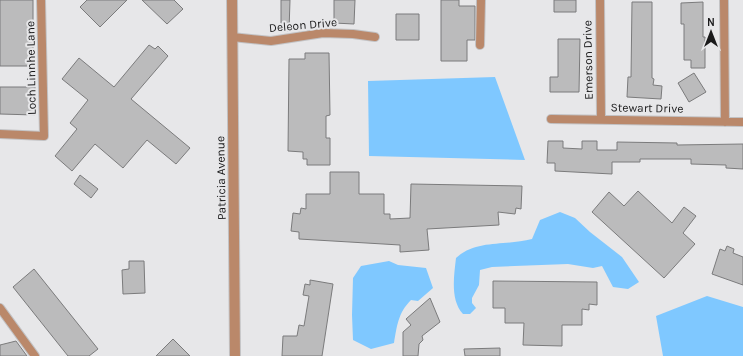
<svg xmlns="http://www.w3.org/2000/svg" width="743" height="356" viewBox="0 0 743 356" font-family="Karla,sans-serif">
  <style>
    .water { fill: #7fc8ff }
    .building { fill: #bbbbbc; stroke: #7b7b7c }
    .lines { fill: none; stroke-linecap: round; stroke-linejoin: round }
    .minor-casing { stroke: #c2c2c4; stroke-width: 10 }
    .tertiary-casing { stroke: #c2c2c4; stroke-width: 12 }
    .minor { stroke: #ba886a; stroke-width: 8 }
    .tertiary { stroke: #ba886a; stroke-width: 10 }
    .labels { text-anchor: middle; stroke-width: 4; stroke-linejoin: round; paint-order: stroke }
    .street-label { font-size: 12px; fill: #1a1a1b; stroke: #e7e7e9 }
  </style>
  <rect width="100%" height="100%" fill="#e7e7e9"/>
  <path class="water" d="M 495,77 L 525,160 L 369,156 L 368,81 Z
    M 560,212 L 575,218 L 590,232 L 622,257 L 639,282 L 628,289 L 613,287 L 602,266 L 593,268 L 568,264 L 492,267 L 480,270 L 479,285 L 472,298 L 472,303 L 476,308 L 470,314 L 463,314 C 450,300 454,276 456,258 C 476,239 507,246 532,239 L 540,220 Z
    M 389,261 L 398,265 L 426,268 L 433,288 L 418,301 L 411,300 C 398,313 397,326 394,343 L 371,349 L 353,340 L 352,315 L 353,278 L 361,266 Z
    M 707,296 L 743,307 L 743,356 L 663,356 L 656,316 Z"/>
  <path class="building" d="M 0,0 L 33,0 L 33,66 L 0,66 Z
    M 87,0 L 127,0 L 100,27 L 80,7 Z
    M 142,0 L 174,0 L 183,9 L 167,24 Z
    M 281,0 L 290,0 L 289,31 L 281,31 Z
    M 334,0 L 355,0 L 354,24 L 334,23 Z
    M 441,0 L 459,0 L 459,6 L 475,6 L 475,40 L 467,40 L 467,61 L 441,61 Z
    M 554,0 L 576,0 L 576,12 L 554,12 Z
    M 632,2 L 652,2 L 652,78 L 654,79 L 653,85 L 662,86 L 661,99 L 627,97 L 628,77 L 631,77 Z
    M 703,2 L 703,37 L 705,37 L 705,68 L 691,68 L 691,60 L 684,60 L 684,24 L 681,24 L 681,3 Z
    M 396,14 L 419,14 L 419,40 L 396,40 Z
    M 558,39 L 580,39 L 579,92 L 550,92 L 550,77 L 558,77 Z
    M 149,45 L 155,49 L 158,46 L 168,56 L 131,99 L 190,148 L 176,164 L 147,140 L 123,168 L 95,144 L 72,171 L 55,156 L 77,129 L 70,123 L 88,100 L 62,79 L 79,58 L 114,87 Z
    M 305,53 L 329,53 L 330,115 L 326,116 L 326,138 L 330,138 L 330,165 L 307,165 L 307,159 L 303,159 L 303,152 L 288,151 L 289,59 L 305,59 Z
    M 694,73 L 706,92 L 689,102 L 678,83 Z
    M 0,87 L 35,87 L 35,115 L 0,114 Z
    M 548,141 L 563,141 L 563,148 L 582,149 L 582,141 L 597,141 L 597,150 L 617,150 L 617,142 L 677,143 L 677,145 L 743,144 L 743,169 L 726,168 L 726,165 L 691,164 L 691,159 L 640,159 L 640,162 L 612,162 L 612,174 L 555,171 L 555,163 L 547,163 Z
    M 330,172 L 359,172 L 359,194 L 384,194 L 384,214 L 390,214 L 390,219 L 410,218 L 411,184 L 522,186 L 521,209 L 516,208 L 515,214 L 498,212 L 499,225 L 427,229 L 429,250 L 400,252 L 400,245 L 299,239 L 299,232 L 291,231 L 293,213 L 300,214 L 301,208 L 306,209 L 306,194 L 330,194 Z
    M 80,175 L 98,189 L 91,198 L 74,184 Z
    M 638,191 L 672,223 L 684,207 L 696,216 L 683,233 L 695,244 L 664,278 L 592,212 L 609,192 L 624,206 Z
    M 727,246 L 734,249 L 733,253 L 743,257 L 743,285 L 712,274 L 720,249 L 725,251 Z
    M 129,261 L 144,261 L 145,293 L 123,294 L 122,270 L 129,269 Z
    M 34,269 L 98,349 L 89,356 L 68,356 L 13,287 Z
    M 310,280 L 333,284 L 322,356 L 282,356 L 283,336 L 297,336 L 299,325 L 304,326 L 309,296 L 303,295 L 305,284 L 310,285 Z
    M 493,281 L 597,282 L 597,305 L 589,304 L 589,310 L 582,309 L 582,325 L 562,325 L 562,346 L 523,345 L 524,323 L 505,323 L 505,308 L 493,308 Z
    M 430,298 L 440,322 L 422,336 L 423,340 L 419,344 L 418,356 L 403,356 L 403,332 L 411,325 L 406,319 Z
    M 173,339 L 190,356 L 156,356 Z
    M 16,341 L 27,356 L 0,356 L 0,345 Z
    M 500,348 L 500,356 L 465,356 L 464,349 Z"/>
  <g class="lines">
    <defs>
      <path id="minor" d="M 600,0 L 601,119
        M 724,0 L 725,122
        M 232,37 L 271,41 L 323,33 L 353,34 L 375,37
        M 480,45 L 481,0
        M 551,119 L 743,122
        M 0,134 L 44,136 L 41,0
        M 0,308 L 35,356"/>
      <path id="tertiary" d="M 232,0 L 235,356"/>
    </defs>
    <use href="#minor" class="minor-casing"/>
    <use href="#tertiary" class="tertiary-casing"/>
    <use href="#minor" class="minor"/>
    <use href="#tertiary" class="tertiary"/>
  </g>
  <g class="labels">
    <g class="street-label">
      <text transform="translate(303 25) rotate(-5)" y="4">Deleon Drive</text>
      <text transform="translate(588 60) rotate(-91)" y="4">Emerson Drive</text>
      <text transform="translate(31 68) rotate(-91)" y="4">Loch Linnhe Lane</text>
      <text transform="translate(647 108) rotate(1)" y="4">Stewart Drive</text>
      <text transform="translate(221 178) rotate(-91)" y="4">Patricia Avenue</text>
    </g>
  </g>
  <g transform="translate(711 32)" stroke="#e7e7e9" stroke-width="3" paint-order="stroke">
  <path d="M0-3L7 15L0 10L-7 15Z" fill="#1a1a1b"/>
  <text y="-6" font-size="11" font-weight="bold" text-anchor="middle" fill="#1a1a1b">N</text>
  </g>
</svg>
